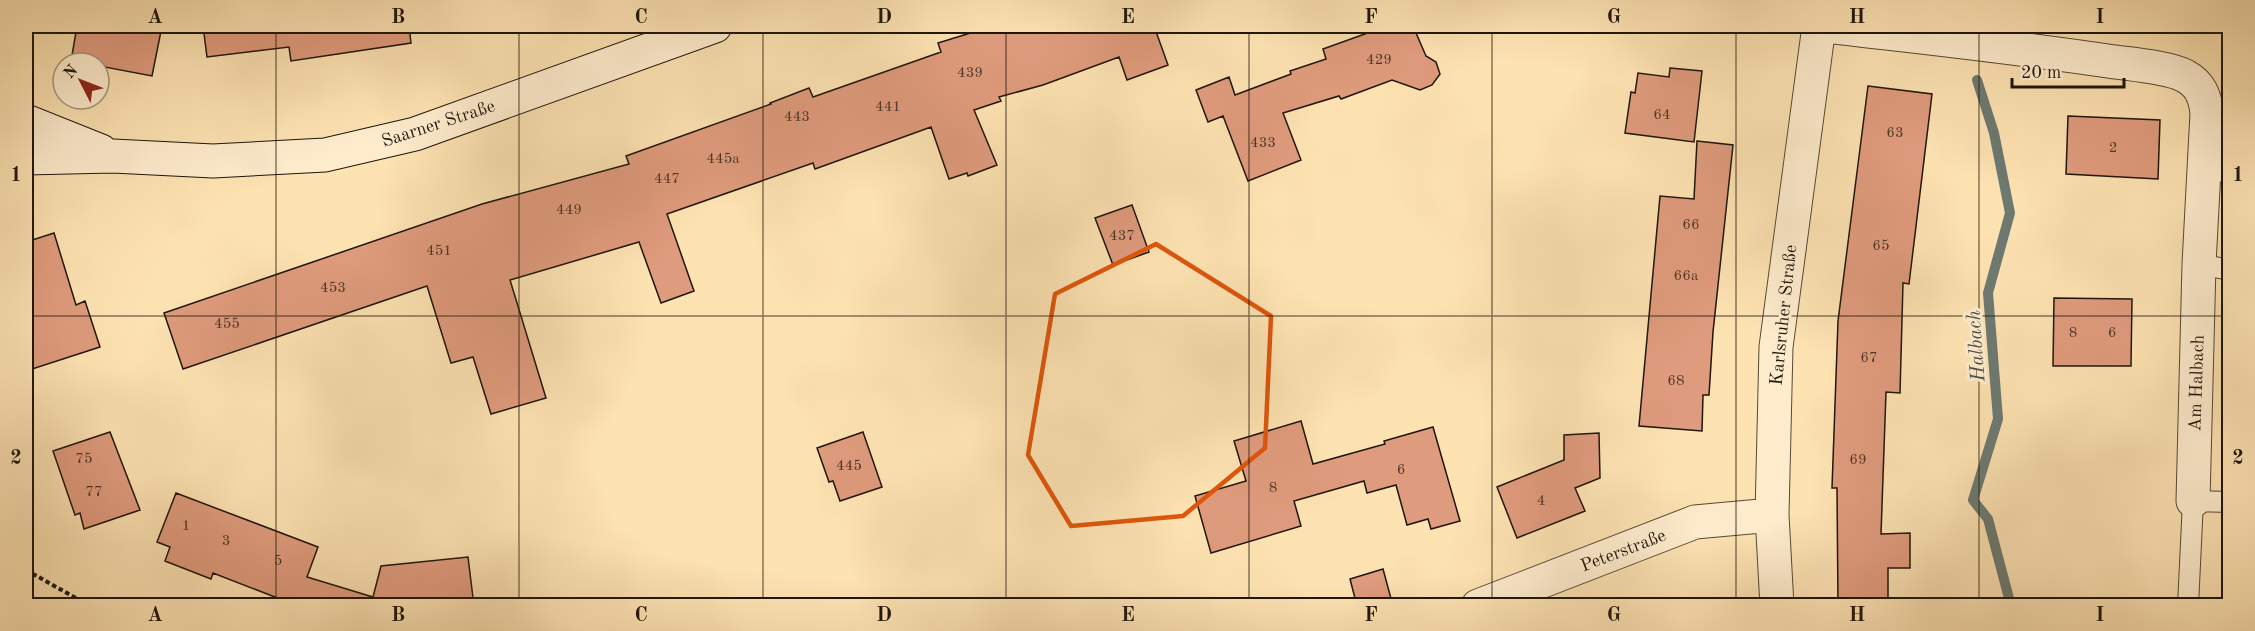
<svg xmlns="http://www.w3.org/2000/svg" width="2255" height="631" viewBox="0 0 2255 631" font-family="'Old Standard TT',serif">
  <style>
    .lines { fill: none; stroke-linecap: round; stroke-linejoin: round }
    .stream { stroke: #6d7971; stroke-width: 10 }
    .building { fill: #df9b7d; stroke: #1e150a; stroke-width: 1.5 }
    .lane-casing { stroke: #564834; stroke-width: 22 }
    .street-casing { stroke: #564834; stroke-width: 35 }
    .secondary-casing { stroke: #1e150a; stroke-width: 35 }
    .path { stroke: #1e150a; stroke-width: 4; stroke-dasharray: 4.5 3; stroke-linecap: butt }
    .lane { stroke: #feeccd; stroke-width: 20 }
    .street { stroke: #feeccd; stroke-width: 33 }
    .secondary { stroke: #feeccd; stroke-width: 33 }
    .marked { fill: none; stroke: #de560c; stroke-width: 4.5; stroke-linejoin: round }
    .grid { fill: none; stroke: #1e150a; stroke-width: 1.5; stroke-opacity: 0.55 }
    .labels { text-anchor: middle; stroke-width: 6; stroke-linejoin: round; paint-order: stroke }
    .number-label { font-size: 15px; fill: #4e3627 }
    .street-label { font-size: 18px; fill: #1e150a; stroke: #feeccd }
    .water-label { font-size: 20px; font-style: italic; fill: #4c4f46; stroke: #feeccd }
    .neatline { fill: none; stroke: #1e150a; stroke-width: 2 }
    .grid-label { font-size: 20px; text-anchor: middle; font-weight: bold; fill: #1e150a }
  </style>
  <rect width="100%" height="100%" fill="#fde2b2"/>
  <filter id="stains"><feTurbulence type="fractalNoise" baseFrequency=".00333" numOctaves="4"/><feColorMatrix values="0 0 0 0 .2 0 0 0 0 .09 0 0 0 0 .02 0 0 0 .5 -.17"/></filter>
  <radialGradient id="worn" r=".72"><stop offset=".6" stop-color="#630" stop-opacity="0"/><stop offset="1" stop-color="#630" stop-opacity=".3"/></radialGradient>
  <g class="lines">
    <path class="stream" d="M 1977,80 L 1994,133 L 2010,213 L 1988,293 L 1998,419 L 1973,500 L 1988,519 L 2011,606"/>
  </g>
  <path class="building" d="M 77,26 L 162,26 L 152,76 L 99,66 L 99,63 L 71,61 Z
    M 203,26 L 409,26 L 411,43 L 291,61 L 289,47 L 207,57 Z
    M 993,26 L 1154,26 L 1168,65 L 1127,80 L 1119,57 L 1043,85 L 999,97 L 1001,101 L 974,110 L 997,165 L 968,176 L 967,173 L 949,179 L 931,127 L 815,169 L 813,163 L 667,214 L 694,291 L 661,303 L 639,242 L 510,280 L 546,398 L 491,414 L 473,357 L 451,363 L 427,286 L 183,369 L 164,313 L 482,204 L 629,164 L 626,156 L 771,104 L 770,103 L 809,88 L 813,97 L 941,52 L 938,43 Z
    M 1387,26 L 1413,26 L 1426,56 L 1436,62 L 1440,74 L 1432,85 L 1420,90 L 1392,80 L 1341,99 L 1339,96 L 1283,113 L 1301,160 L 1248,181 L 1223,116 L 1208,122 L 1196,90 L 1229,77 L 1235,95 L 1291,74 L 1290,71 L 1326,59 L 1323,49 Z
    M 1670,68 L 1702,71 L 1694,142 L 1625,133 L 1631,92 L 1635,93 L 1638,73 L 1669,77 Z
    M 1868,86 L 1932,94 L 1909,284 L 1903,283 L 1900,393 L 1886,392 L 1881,534 L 1910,533 L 1910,568 L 1888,568 L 1888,606 L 1838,606 L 1837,488 L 1832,488 L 1838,321 Z
    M 2068,116 L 2160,120 L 2158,179 L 2066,174 Z
    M 1697,141 L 1733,145 L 1713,332 L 1709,395 L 1703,395 L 1702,431 L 1639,426 L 1660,196 L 1694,199 Z
    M 1132,205 L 1149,252 L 1113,265 L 1095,218 Z
    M 54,233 L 76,305 L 85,301 L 100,347 L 26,371 L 26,242 Z
    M 2054,298 L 2132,299 L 2131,366 L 2053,366 Z
    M 1301,421 L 1313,464 L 1385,444 L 1384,441 L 1433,427 L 1460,521 L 1431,529 L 1428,519 L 1407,525 L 1396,485 L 1367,493 L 1364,481 L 1294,501 L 1301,526 L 1211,553 L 1195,496 L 1246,481 L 1234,441 Z
    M 110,432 L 140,510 L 84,529 L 80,513 L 75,515 L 53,451 Z
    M 863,432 L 882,487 L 840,501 L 833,481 L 829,482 L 817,448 Z
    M 1599,433 L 1600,478 L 1575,488 L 1585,511 L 1517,538 L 1497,487 L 1564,460 L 1564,435 Z
    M 176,493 L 318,547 L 307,577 L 373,597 L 381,566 L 468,557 L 474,606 L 298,606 L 213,573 L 211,579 L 165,561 L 170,547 L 157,542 Z
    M 1383,569 L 1393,606 L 1357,606 L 1350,579 Z"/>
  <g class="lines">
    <defs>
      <path id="lane" d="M 2206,169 L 2230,173
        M 2199,264 L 2230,270
        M 2188,606 L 2193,501 L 2230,502"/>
      <path id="street" d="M 1826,26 C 1920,37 2015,47 2108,61 C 2127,64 2169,67 2185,76 C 2200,84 2205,96 2207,113 L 2199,264 L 2193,501
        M 1478,606 L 1695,522 L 1772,515
        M 1777,606 L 1772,515 L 1776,347 L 1819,26"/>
      <path id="secondary" d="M 26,121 L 101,151
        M 26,158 L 113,156 L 213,161 L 325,155 L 415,134 L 715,26"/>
    </defs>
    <use href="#lane" class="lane-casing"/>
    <use href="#street" class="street-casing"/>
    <use href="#secondary" class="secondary-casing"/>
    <path class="path" d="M 26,570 L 90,606"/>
    <use href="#lane" class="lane"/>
    <use href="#street" class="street"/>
    <use href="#secondary" class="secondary"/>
  </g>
  <path class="marked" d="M 1156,244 L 1271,316 L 1265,448 L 1183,516 L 1071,526 L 1028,455 L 1055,294 Z"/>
  <path class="grid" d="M 276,26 L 276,606M 519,26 L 519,606M 763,26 L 763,606M 1006,26 L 1006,606M 1249,26 L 1249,606M 1492,26 L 1492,606M 1736,26 L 1736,606M 1979,26 L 1979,606M 26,316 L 2230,316"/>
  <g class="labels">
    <g class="number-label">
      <text x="1379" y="64">429</text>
      <text x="970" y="77">439</text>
      <text x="888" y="111">441</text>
      <text x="1662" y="119">64</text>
      <text x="797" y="121">443</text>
      <text x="1895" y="137">63</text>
      <text x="1263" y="147">433</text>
      <text x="2113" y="152">2</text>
      <text x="723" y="163">445a</text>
      <text x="667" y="183">447</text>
      <text x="569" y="214">449</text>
      <text x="1691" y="229">66</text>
      <text x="1122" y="240">437</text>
      <text x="1881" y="250">65</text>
      <text x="439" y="255">451</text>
      <text x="1686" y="280">66a</text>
      <text x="333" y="292">453</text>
      <text x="227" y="328">455</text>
      <text x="2073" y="337">8</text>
      <text x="2112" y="337">6</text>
      <text x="1869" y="362">67</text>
      <text x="1676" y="385">68</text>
      <text x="84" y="463">75</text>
      <text x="1858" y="464">69</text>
      <text x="849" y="470">445</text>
      <text x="1401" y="474">6</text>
      <text x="1273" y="492">8</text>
      <text x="94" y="496">77</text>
      <text x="1541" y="505">4</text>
      <text x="186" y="530">1</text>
      <text x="226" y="545">3</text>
      <text x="278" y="565">5</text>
    </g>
    <g class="street-label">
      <text transform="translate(438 123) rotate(-18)" y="6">Saarner Straße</text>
      <text transform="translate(1783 315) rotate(-84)" y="6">Karlsruher Straße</text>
      <text transform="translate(2196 383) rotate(-88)" y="6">Am Halbach</text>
      <text transform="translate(1623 550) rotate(-21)" y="6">Peterstraße</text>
    </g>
    <g class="water-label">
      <text transform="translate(1975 346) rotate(-94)" y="7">Halbach</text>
    </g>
  </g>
  <rect width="2255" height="631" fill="none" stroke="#fde2b2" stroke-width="66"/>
  <g transform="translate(81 81) rotate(312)"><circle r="28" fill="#feeccd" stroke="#a4967f" stroke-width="1.5"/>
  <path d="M0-4.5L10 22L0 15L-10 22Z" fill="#8f2418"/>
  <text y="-9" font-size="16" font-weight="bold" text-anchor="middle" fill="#1e150a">N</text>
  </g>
  <path d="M2012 78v9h112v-9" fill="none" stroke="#1e150a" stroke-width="3"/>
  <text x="2021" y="78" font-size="18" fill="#1e150a" stroke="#feeccd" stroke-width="4.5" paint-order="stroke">20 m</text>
  <rect x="33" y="33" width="2189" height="565" class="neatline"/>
  <g class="grid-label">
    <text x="155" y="23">A</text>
    <text x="398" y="23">B</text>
    <text x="641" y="23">C</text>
    <text x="884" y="23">D</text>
    <text x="1128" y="23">E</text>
    <text x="1371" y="23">F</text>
    <text x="1614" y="23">G</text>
    <text x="1857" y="23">H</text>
    <text x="2100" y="23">I</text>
    <text x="16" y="181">1</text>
    <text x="2238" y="181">1</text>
    <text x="16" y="464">2</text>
    <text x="2238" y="464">2</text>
    <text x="155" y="621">A</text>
    <text x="398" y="621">B</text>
    <text x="641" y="621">C</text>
    <text x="884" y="621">D</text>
    <text x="1128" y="621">E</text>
    <text x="1371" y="621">F</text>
    <text x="1614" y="621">G</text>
    <text x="1857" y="621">H</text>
    <text x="2100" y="621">I</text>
  </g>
  <rect width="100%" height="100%" filter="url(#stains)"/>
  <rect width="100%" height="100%" fill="url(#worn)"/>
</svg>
